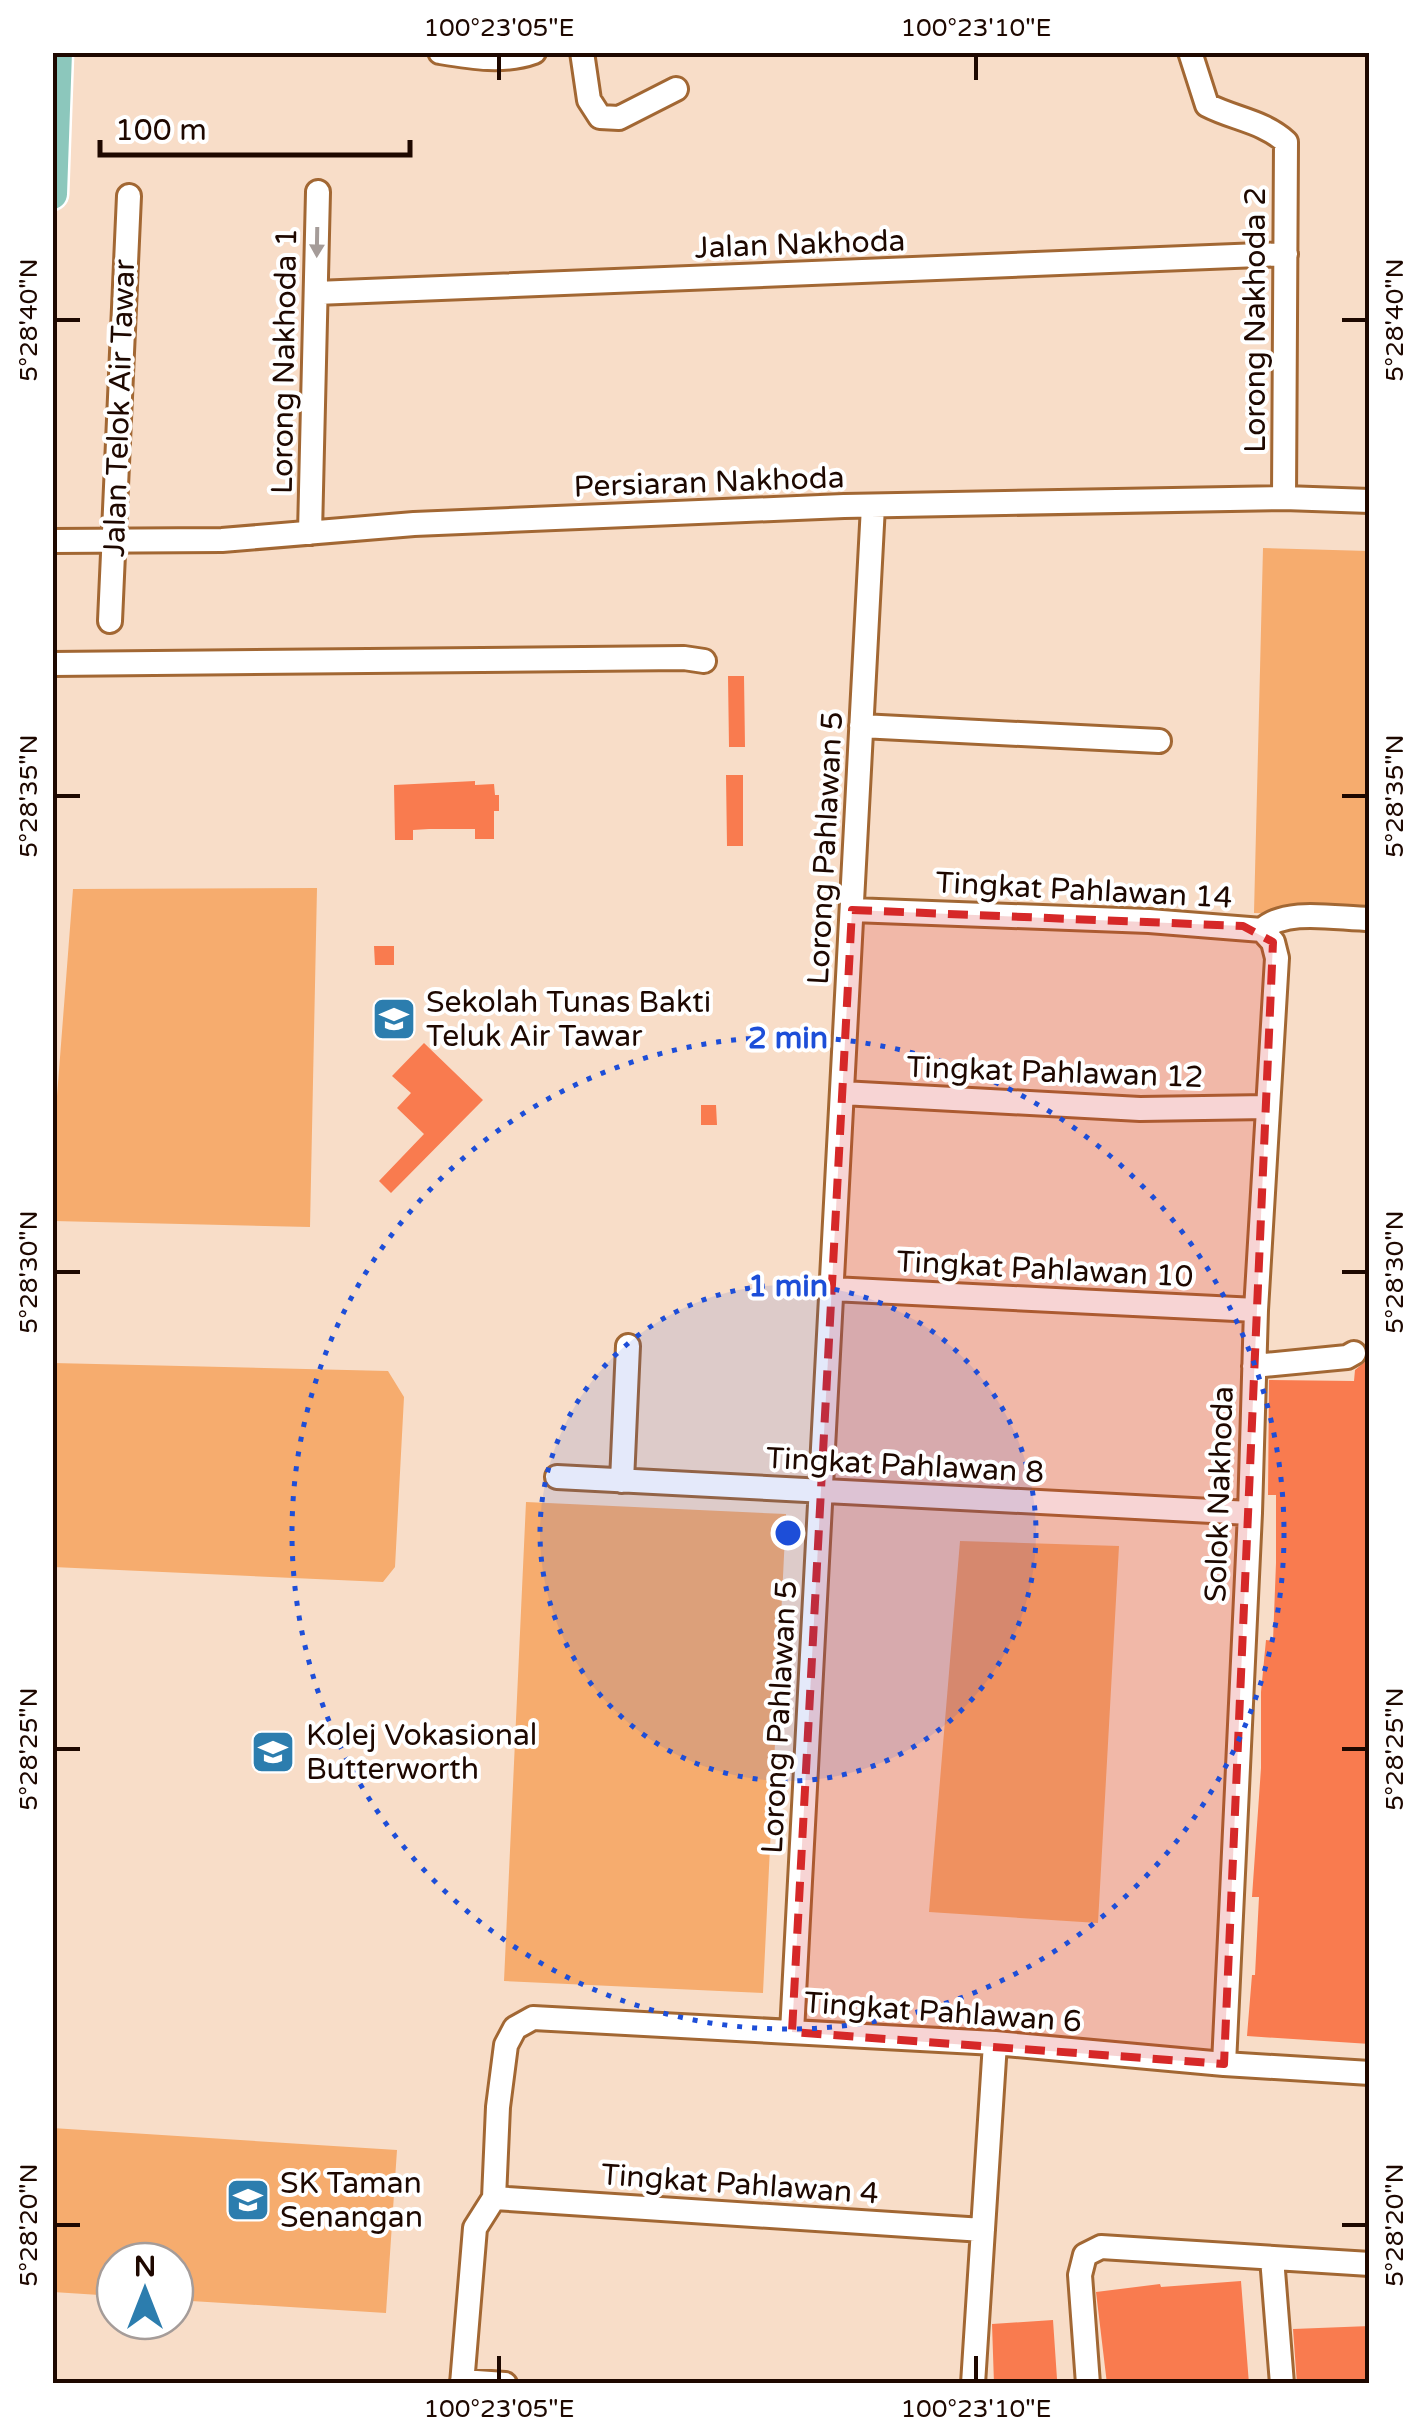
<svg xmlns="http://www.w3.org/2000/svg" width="1422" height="2436" viewBox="0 0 1422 2436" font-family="'Varela Round',sans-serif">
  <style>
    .green { fill: #f6ac6e }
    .building { fill: #f97b4f }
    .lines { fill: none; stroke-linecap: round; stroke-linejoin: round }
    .minor-casing { stroke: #a26733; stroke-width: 28 }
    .major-casing { stroke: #fff; stroke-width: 35 }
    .minor { stroke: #fff; stroke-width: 22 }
    .major { stroke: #8cc7bc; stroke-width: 30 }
    .oneway { fill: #a59c99 }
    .marked { fill: #d62828; fill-opacity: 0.2; stroke: #d62828; stroke-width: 8; stroke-dasharray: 20 12; stroke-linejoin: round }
    .ticks { fill: none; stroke: #1e0800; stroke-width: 4 }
    .ring { fill: none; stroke: #1d4ed8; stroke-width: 5; stroke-dasharray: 5 10 }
    .labels { text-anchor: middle; stroke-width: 8; stroke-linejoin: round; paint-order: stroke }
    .street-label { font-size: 30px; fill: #1e0800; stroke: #fff }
    .poi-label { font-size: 30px; fill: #1e0800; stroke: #fff; text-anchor: start }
    .centre { fill: #1d4ed8; stroke: #fff; stroke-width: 5 }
    .ring-label { font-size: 30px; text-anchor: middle; font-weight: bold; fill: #1d4ed8; stroke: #fff; stroke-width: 8; stroke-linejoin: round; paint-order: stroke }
    .neatline { fill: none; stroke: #1e0800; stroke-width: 4 }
    .ticks-label { font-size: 25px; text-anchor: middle; fill: #1e0800 }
  </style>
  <rect width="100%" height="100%" fill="#f8ddc8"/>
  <path class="green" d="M 1263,548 L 1369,551 L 1369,916 L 1254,913 Z
    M 317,888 L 310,1227 L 53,1221 L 53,1148 L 73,889 Z
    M 53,1363 L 388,1371 L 404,1397 L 395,1567 L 383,1582 L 53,1567 Z
    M 526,1502 L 786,1514 L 763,1993 L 504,1981 Z
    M 960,1541 L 1119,1546 L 1098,1923 L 929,1912 Z
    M 52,2128 L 397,2150 L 386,2313 L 175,2300 L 175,2261 L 115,2261 L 115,2296 L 53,2292 Z"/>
  <path class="building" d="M 728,676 L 744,676 L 745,747 L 729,747 Z
    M 726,775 L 743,775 L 743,846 L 727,846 Z
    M 475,781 L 475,785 L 494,784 L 495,795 L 499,795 L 499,811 L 494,811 L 494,839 L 475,839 L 475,829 L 429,829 L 413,830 L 413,840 L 395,840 L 394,785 Z
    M 374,946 L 394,946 L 394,965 L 375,965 Z
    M 424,1043 L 483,1100 L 391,1193 L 379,1181 L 424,1134 L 397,1108 L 411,1093 L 392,1076 Z
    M 701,1105 L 716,1105 L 717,1125 L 701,1125 Z
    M 1370,1350 L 1370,2044 L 1247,2036 L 1252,1975 L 1255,1975 L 1259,1897 L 1252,1897 L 1261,1768 L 1261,1692 L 1266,1640 L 1273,1641 L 1276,1563 L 1276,1495 L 1268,1495 L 1269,1380 L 1354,1381 L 1355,1370 L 1366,1361 Z
    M 1241,2281 L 1249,2384 L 1107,2384 L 1096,2292 L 1160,2284 L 1161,2287 Z
    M 1053,2320 L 1057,2379 L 994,2384 L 992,2324 Z
    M 1370,2326 L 1370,2384 L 1297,2384 L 1293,2329 Z"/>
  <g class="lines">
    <defs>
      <path id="minor" d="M 440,52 C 470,57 504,63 534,52
        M 582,52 L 589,100 L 600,117 L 619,118 L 676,89
        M 1190,52 L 1207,105 C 1234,119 1263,121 1286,142 L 1284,498
        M 316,293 L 1286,254
        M 310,533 L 318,192
        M 52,541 L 222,540 L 414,524 L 844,506 L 1284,498 L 1370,501
        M 110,621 L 129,196
        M 52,664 L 684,658 L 704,661
        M 861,726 L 1159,741
        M 852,910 L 1149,921 L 1262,930
        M 1262,930 C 1286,907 1338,919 1370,919
        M 842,1093 L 1140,1109 L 1267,1107
        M 832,1289 L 1256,1310
        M 1254,1366 L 1347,1357 L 1354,1353
        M 557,1477 L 1250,1513
        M 622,1481 L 628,1346
        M 792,2032 L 873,506
        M 1224,2064 L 1250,1513 L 1256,1310 L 1277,958 L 1273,942 L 1262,930
        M 494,2198 L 983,2230
        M 1272,2258 L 1282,2384
        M 462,2381 L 505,2384
        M 462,2384 L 475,2228 L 494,2198 L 498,2107 L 506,2045 L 515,2028 L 533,2018 L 995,2043 L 1224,2064 L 1370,2073
        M 973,2384 L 995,2043
        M 1088,2384 L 1080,2275 L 1085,2255 L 1101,2247 L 1370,2264"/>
      <path id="major" d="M 52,194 L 57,52"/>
    </defs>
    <use href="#minor" class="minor-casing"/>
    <use href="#major" class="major-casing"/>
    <use href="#minor" class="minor"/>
    <use href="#major" class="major"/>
  </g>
  <defs><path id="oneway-solid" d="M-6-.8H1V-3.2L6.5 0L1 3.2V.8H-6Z" transform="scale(2.5)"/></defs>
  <use class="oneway" href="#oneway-solid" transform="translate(317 242) rotate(91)"/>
  <path class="marked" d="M 852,910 L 1243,926 L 1273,942 L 1224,2064 L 792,2032 Z"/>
  <path class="ticks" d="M 499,55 L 499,80M 976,55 L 976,80M 55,320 L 80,320M 1342,320 L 1367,320M 55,796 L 80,796M 1342,796 L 1367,796M 55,1272 L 80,1272M 1342,1272 L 1367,1272M 55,1749 L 80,1749M 1342,1749 L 1367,1749M 55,2225 L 80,2225M 1342,2225 L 1367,2225M 499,2356 L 499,2381M 976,2356 L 976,2381"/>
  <circle cx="788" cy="1533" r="248" fill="#1d4ed8" fill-opacity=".12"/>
  <g class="ring">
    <circle cx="788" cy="1533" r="248"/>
    <circle cx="788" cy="1533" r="496"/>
  </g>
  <defs>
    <symbol id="school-square" viewBox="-11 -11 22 22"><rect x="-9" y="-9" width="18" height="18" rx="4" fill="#2c7dae" stroke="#fff"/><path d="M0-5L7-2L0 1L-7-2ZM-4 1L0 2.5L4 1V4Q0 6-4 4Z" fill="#fff"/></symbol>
    <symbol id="university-square" viewBox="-11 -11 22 22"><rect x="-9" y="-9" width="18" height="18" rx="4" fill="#2c7dae" stroke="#fff"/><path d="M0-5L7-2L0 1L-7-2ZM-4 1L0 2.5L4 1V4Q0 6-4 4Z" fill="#fff"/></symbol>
  </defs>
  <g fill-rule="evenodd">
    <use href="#school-square" x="369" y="994" width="50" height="50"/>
    <use href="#university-square" x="248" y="1727" width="50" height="50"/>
    <use href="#school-square" x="223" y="2175" width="50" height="50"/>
  </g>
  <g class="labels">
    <g class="street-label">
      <text transform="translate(800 244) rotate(-2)" y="10">Jalan Nakhoda</text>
      <text transform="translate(1255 320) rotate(-90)" y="10">Lorong Nakhoda 2</text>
      <text transform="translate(284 361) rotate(-89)" y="10">Lorong Nakhoda 1</text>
      <text transform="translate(119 408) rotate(-88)" y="10">Jalan Telok Air Tawar</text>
      <text transform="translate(709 482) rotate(-2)" y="10">Persiaran Nakhoda</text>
      <text transform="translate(825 848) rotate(-87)" y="10">Lorong Pahlawan 5</text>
      <text transform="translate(1084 890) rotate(3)" y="10">Tingkat Pahlawan 14</text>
      <text transform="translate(1055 1072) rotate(2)" y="10">Tingkat Pahlawan 12</text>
      <text transform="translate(1045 1269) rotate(3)" y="10">Tingkat Pahlawan 10</text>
      <text transform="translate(905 1465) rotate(3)" y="10">Tingkat Pahlawan 8</text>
      <text transform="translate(1219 1494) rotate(-88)" y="10">Solok Nakhoda</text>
      <text transform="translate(779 1717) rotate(-87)" y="10">Lorong Pahlawan 5</text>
      <text transform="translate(943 2012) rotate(4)" y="10">Tingkat Pahlawan 6</text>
      <text transform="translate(740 2184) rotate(4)" y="10">Tingkat Pahlawan 4</text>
    </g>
    <g class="poi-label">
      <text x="426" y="1012">Sekolah Tunas Bakti<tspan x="426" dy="34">Teluk Air Tawar</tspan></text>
      <text x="306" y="1745">Kolej Vokasional<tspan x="306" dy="34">Butterworth</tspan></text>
      <text x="280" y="2193">SK Taman<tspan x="280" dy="34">Senangan</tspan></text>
    </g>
  </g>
  <circle cx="788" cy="1533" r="15" class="centre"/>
  <g class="ring-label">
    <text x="788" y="1048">2 min</text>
    <text x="788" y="1296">1 min</text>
  </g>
  <rect width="1422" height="2436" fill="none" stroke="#ffffff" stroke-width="110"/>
  <g transform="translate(145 2291)"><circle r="48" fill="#ffffff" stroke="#a59c99" stroke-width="2.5"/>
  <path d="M0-8L18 38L0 25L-18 38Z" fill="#2c7dae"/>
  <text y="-15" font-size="28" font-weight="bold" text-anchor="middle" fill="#1e0800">N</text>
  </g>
  <path d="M100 140v15h310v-15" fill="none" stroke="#1e0800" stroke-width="5"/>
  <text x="115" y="140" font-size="30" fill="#1e0800" stroke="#ffffff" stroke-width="8" paint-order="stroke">100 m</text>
  <rect x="55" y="55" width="1312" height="2326" class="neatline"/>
  <g class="ticks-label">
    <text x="499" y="36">100°23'05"E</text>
    <text x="976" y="36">100°23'10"E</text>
    <text transform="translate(28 320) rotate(-90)" y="9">5°28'40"N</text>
    <text transform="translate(1394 320) rotate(-90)" y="9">5°28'40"N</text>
    <text transform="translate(28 796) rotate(-90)" y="9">5°28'35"N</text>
    <text transform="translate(1394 796) rotate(-90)" y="9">5°28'35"N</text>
    <text transform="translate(28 1272) rotate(-90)" y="9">5°28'30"N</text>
    <text transform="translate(1394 1272) rotate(-90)" y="9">5°28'30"N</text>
    <text transform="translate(28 1749) rotate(-90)" y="9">5°28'25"N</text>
    <text transform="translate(1394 1749) rotate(-90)" y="9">5°28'25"N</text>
    <text transform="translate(28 2225) rotate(-90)" y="9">5°28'20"N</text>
    <text transform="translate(1394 2225) rotate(-90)" y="9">5°28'20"N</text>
    <text x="499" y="2417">100°23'05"E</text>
    <text x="976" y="2417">100°23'10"E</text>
  </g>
</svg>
